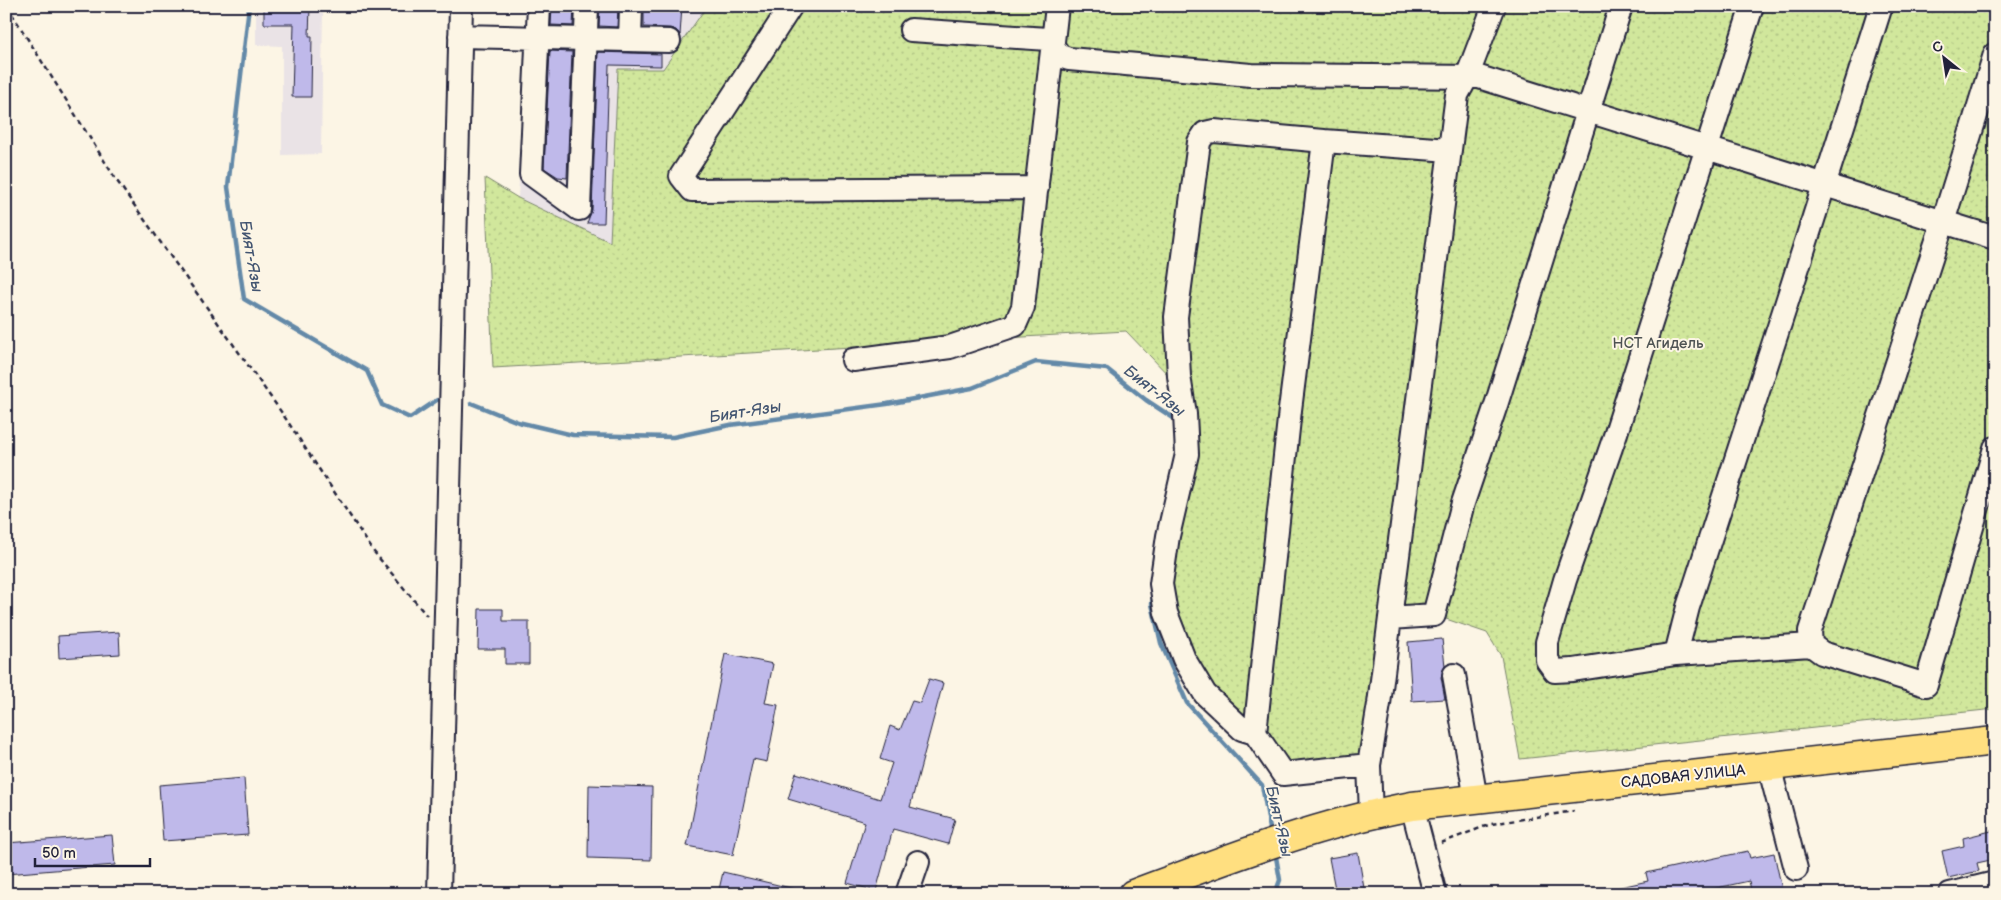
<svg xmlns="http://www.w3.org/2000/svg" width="2001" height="900" viewBox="0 0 2001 900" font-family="'Balsamiq Sans',sans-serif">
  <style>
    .built { fill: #eae3e6 }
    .garden { fill: url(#garden-dots); stroke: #7a846c }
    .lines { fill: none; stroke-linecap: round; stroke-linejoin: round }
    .stream { stroke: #6489a8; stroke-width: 4.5 }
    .building { fill: #bfb9ea; stroke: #22223b }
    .minor-casing { stroke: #22223b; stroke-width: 26 }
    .major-casing { stroke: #22223b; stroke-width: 31 }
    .path { stroke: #22223b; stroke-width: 2.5; stroke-dasharray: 5 4; stroke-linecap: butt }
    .minor { stroke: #fcf5e5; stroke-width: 22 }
    .major { stroke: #ffdf80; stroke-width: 28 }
    .labels { text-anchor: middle; stroke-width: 4; stroke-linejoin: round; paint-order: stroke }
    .park-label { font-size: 15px; fill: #4e5353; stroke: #fcf5e5 }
    .street-label { font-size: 15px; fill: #22223b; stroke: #fcf5e5 }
    .water-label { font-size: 16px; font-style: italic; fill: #435571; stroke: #fcf5e5 }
  </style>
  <defs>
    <pattern id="garden-dots" width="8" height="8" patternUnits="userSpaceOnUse" patternTransform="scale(1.25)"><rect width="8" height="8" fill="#d1e79c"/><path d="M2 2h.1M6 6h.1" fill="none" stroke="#b3c687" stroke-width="1.8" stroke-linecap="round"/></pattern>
  </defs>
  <rect width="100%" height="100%" fill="#fcf5e5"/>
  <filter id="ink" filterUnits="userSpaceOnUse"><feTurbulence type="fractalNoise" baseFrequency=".02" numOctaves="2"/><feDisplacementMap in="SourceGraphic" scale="10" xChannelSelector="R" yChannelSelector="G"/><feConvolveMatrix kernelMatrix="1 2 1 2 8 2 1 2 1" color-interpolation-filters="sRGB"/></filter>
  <g filter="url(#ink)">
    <path class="built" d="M 256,6 L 323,6 L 321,154 L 282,155 L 282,46 L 256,45 Z
      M 529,6 L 707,6 L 663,69 L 618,69 L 610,242 L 518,198 Z"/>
    <path class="garden" d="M 707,6 L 1995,6 L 1995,709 L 1520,759 L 1501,656 L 1487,633 L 1446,619 L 1392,628 L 1381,773 L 1277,779 L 1199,682 L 1165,598 L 1181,491 L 1172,379 L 1126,331 L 493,368 L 485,178 L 518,198 L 610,242 L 618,69 L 663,69 Z"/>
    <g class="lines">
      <path class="stream" d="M 249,6 L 228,187 L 244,299 L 367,371 L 382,405 L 410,418 L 437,400
        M 471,403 L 518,422 L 573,435 L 673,437 L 730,425 L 887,404 L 972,388 L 1036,362 L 1107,369 L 1146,400 L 1178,421
        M 1153,596 L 1152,604 L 1161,643 L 1187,703 L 1262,785 L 1271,834
        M 1275,851 L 1280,880 L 1275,894"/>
    </g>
    <path class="building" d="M 264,6 L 310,6 L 309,36 L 312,36 L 311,97 L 292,97 L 294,24 L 264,24 Z
      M 552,6 L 574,6 L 573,26 L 551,25 Z
      M 600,6 L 618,6 L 617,27 L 599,26 Z
      M 644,6 L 682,6 L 680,35 L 676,30 L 670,28 L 644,27 Z
      M 550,51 L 572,52 L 567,178 L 558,177 L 544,168 Z
      M 598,52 L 661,54 L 661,66 L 609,65 L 604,223 L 587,223 L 592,210 Z
      M 479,609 L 503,609 L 503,621 L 529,621 L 529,664 L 505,664 L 505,649 L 478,649 Z
      M 119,632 L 120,654 L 59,658 L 58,636 Z
      M 1442,639 L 1445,666 L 1441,677 L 1445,699 L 1412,701 L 1408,642 Z
      M 725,654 L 773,664 L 765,703 L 778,705 L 767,762 L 753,759 L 733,855 L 687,846 Z
      M 929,679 L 943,683 L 910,807 L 955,819 L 948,844 L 893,829 L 876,891 L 847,883 L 865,822 L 788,799 L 796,773 L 880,799 L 892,763 L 880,759 L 890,726 L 900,730 L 912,701 L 920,703 Z
      M 244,778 L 248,835 L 163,841 L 159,785 Z
      M 589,785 L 652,787 L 651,860 L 588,858 Z
      M 1995,830 L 1995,859 L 1977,863 L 1979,871 L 1948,878 L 1942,851 L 1964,846 L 1963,838 Z
      M 112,835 L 115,865 L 6,874 L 6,843 Z
      M 1748,851 L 1750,858 L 1774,853 L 1783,894 L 1752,894 L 1749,881 L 1689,894 L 1616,894 L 1616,888 L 1648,881 L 1646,873 Z
      M 1358,853 L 1365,894 L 1336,894 L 1329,858 Z
      M 723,872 L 795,889 L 795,894 L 718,894 Z"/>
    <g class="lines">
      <defs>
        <path id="minor" d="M 539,6 L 531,174 L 579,209
          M 791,6 L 681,176 L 692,190 L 1037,188
          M 1752,6 L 1616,433 L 1565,580 L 1547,642 L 1547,660 L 1555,671 L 1573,670 L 1676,654 L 1811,645
          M 911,30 L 1048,39 L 1060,56 L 1069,59 L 1251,75 L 1479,77 L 1995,238
          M 460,36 L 669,41
          M 630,40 L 631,6
          M 1995,54 L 1943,222 L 1810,631 L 1811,645 L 1822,653 L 1926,685 L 1995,448
          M 579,209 L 587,6
          M 853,360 L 950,347 L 1015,325 L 1023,307 L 1057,6
          M 1390,618 L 1434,615 L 1463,503 L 1497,402 L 1621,6
          M 1676,654 L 1688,607 L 1785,308 L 1881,6
          M 1454,675 L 1476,799
          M 1255,733 L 1242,729 L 1205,694 L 1184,659 L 1166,613 L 1161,584 L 1168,536 L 1187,454 L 1185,414 L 1179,376 L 1176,317 L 1199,142 L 1205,133 L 1214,131 L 1324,141
          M 1369,765 L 1283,774 L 1255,733 L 1290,410 L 1324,141 L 1450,150
          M 1769,766 L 1796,869
          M 1412,806 L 1435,894
          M 1371,814 L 1369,765 L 1379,704 L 1457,95 L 1467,77 L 1494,6
          M 439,894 L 461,6
          M 907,894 L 918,862
          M 1950,894 L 1995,883"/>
        <path id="major" d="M 1133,894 C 1224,860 1316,824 1412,806 L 1995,741"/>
      </defs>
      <use href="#minor" class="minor-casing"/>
      <use href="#major" class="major-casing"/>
      <path class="path" d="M 7,6 L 117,181 L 282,413 L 374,552 L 427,616
        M 1441,843 L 1491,824 L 1574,811"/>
      <use href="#minor" class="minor"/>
      <use href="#major" class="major"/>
    </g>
  </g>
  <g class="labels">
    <g class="park-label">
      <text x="1658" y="348">НСТ Агидель</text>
    </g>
    <g class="street-label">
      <text transform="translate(1683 776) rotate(-6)" y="5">САДОВАЯ УЛИЦА</text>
    </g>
    <g class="water-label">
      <text transform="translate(252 256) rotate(80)" y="6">Бият-Язы</text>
      <text transform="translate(1155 390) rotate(38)" y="6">Бият-Язы</text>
      <text transform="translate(745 411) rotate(-9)" y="6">Бият-Язы</text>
      <text transform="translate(1280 821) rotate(77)" y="6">Бият-Язы</text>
    </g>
  </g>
  <rect width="2001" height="900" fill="none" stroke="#fcf5e5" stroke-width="25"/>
  <rect x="12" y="12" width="1976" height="875" fill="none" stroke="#22223b" stroke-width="2" filter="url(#ink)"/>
  <g transform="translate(1944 58) rotate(330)" stroke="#fcf5e5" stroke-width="4" paint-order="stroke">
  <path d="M0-4L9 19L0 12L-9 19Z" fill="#22223b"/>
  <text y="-8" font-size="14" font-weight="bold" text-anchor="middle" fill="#22223b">С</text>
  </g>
  <path d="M35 858v8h115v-8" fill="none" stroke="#22223b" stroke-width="2.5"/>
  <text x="42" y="858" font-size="15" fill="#22223b" stroke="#fcf5e5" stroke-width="4" paint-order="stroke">50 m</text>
</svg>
